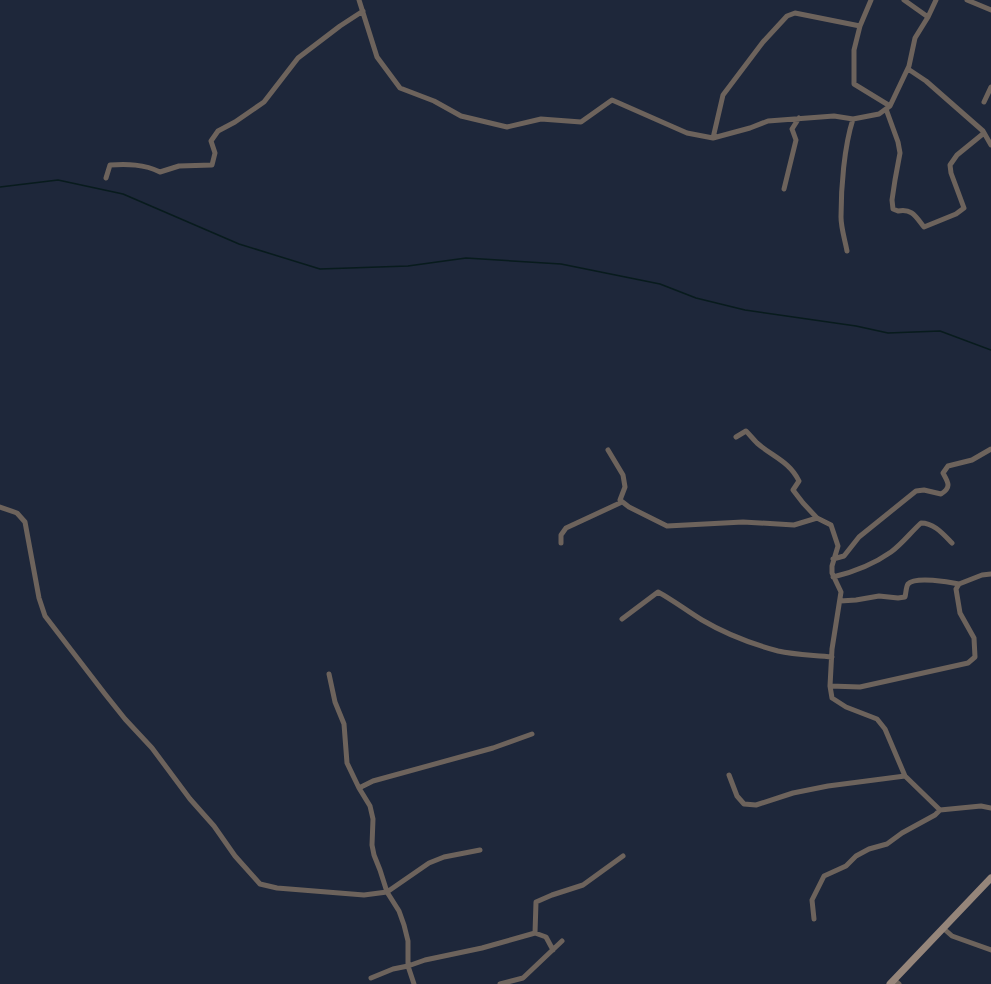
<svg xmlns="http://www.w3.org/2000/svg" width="991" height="984" viewBox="0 0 991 984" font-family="Arial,sans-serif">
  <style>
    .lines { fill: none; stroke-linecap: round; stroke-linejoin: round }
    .stream { stroke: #081b1d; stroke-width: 1.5 }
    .minor { stroke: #6d635c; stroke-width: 5 }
    .secondary { stroke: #95857a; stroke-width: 7 }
  </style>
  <rect width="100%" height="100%" fill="#1e273a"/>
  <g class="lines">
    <path class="stream" d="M 0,187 L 58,180 L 123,194 L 239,244 L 320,269 L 408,266 L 466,258 L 561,264 L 660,284 L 696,298 L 745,310 L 856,326 L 888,333 L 940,331 L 991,350"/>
    <path class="minor" d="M 359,0 L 377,57 L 400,88 L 434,101 L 461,116 L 507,127 L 541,119 L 581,122 L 612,100 L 687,133 L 713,138 L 750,128 L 768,121 L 834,116 L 853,119 L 879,114 L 890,106 L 909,66 L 915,38 L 928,17 L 936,0
      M 871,0 L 860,26 L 854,50 L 854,84 L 890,106
      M 904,0 L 928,17
      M 967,0 L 991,10
      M 908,69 L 926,81 L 983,131 L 991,145
      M 984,102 L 991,87
      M 886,109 L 898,142 L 900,153 L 895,180 L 892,200 L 893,209 L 898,211 C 912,208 916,217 924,227 L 956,214 L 964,208 L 951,173 L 950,165 L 957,155 L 984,133
      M 713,138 L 723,95 L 763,42 L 787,16 L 795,13 L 860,26
      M 106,178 L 110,165 C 127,164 144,164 160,172 L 179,166 L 212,165 L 215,153 L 211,141 L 218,131 L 235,122 L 264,102 L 298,58 L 340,26 L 363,11
      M 784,189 L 796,140 L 792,129 L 799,118
      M 847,251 C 845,240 841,228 841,217 C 841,188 844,147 853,119
      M 736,437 L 746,431 C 750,435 753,439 757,443 C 773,457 789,461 799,481 L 793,490 L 803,503 L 817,518 L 831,525 L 838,546 L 832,566 L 832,573 L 841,592 L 832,649 L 830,686 L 832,698 L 846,707 L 877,719 L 885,729 L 905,776 L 940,810 L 981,806 L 991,808
      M 608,450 L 623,475 L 625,487 L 620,500 L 629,507 L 667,526 L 743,522 L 794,525 L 817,518
      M 0,507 L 17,513 L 25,522 L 39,598 L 45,616 L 105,694 L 125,719 L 152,748 L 190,799 L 214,826 L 235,856 L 260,884 L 277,888 L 364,895 L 387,892 L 429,863 L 444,857 L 480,850
      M 561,543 L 561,535 L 566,528 L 622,502
      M 833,559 L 844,556 L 859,537 L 916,491 L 924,490 L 941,494 C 952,487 948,482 943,473 L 948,466 L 972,460 L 991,449
      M 833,577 C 854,572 874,564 891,552 C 902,544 911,532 921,523 C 934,523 943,534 952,543
      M 840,601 L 856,600 L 879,596 L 898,598 L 905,597 C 906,593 906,587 908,584 C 915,576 950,582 959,584
      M 622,619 L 658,592 C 673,600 687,611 702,620 C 724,633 752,644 778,651 C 795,655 815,655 832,657
      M 329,674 L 335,702 L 344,724 L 347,763 L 359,788 L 370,806 L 373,819 L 372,845 L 374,855 L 380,870 L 387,892 L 399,911 L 404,925 L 408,941 L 408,966 L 393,969 L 371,978
      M 830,686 L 860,687 L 968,663 L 975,657 L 974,638 L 960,613 L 956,589 L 959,584 L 982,575 L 991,574
      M 729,775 L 737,796 L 744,804 L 756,805 L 793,793 L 828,786 L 905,776
      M 359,788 L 373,781 L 493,748 L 532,734
      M 814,919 L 812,900 L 824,876 L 846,866 L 856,856 L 869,849 L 887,844 L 902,833 L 935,815 L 940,810
      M 943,928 L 952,936 L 991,950
      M 535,933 L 536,902 L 552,895 L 583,885 L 623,856
      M 894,980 L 899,984
      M 414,984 L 408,966 L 425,960 L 482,948 L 535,933 L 546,937 L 553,950
      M 500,984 L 523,978 L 562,941"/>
    <path class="secondary" d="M 890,984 L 991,878"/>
  </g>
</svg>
